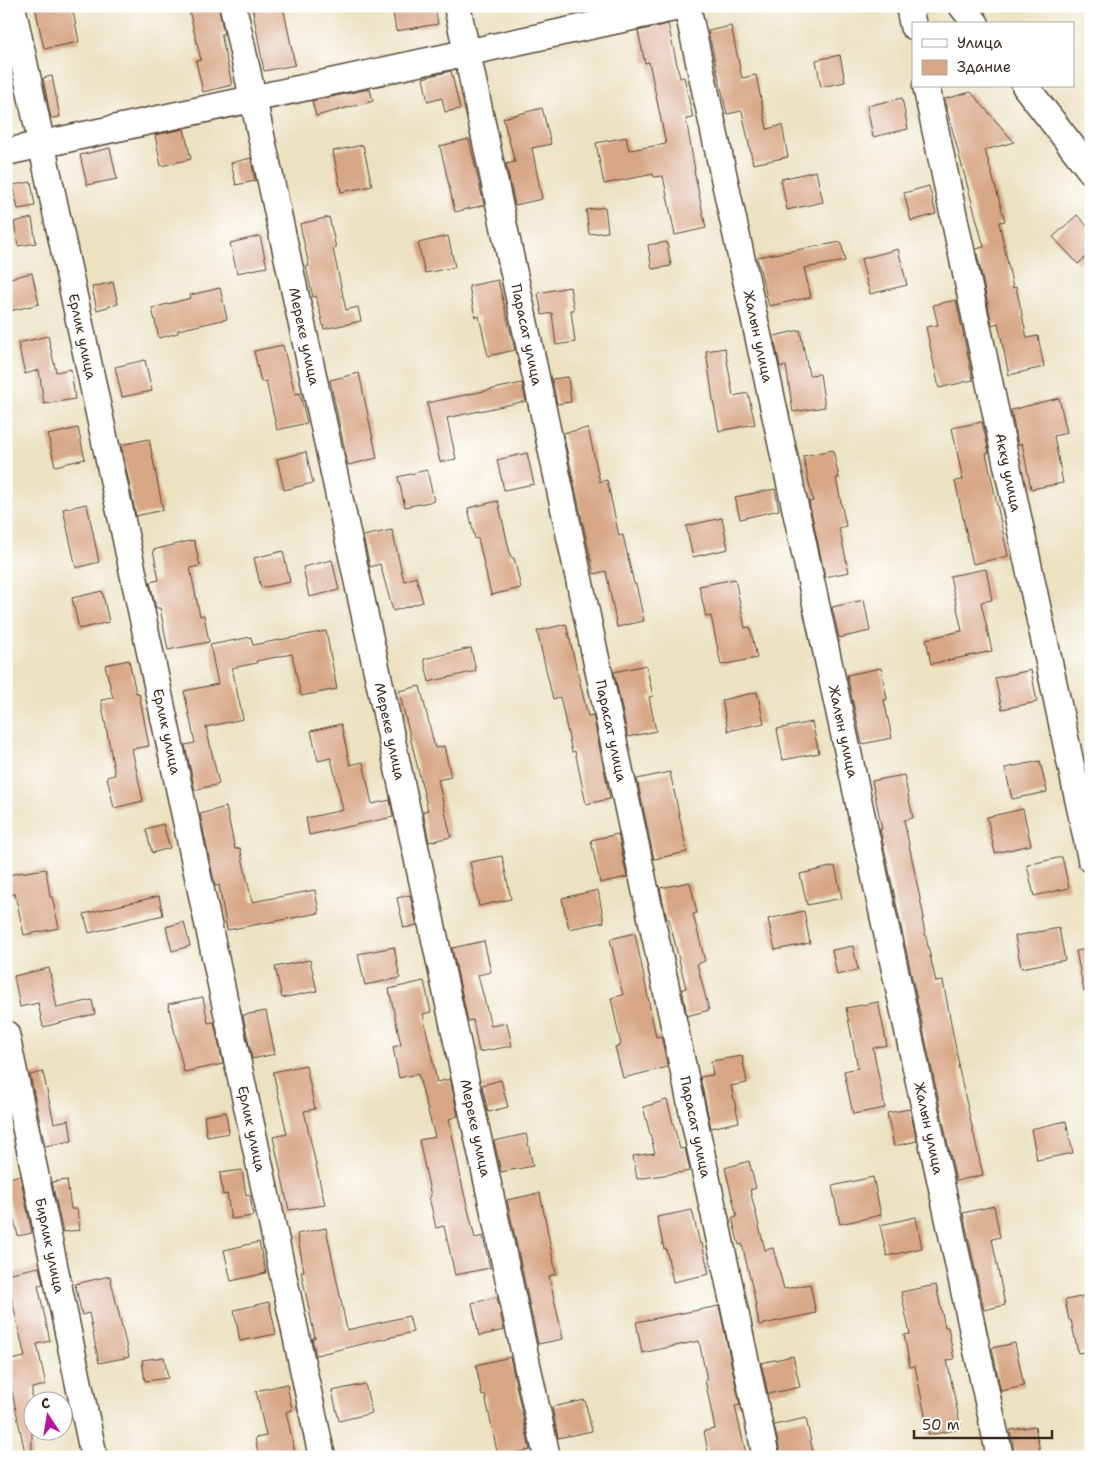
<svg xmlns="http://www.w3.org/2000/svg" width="1097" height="1463" viewBox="0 0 1097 1463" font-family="'Shantell Sans',sans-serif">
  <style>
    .building { fill: #d7a685 }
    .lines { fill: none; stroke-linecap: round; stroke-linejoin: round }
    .minor-casing { stroke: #564637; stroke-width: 29 }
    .minor { stroke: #fff; stroke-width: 26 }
    .labels { text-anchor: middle; stroke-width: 4; stroke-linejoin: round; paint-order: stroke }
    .street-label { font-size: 14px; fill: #3b2a1e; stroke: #fff }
  </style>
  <rect width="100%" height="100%" fill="#fff"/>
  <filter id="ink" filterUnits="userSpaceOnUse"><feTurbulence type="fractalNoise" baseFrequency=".02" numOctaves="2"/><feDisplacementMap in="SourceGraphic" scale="10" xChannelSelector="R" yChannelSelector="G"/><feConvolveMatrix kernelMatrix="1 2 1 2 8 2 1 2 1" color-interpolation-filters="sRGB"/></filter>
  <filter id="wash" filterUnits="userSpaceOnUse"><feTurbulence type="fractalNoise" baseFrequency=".0096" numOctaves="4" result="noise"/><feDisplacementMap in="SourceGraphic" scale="20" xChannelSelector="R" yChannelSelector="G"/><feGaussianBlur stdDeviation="1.12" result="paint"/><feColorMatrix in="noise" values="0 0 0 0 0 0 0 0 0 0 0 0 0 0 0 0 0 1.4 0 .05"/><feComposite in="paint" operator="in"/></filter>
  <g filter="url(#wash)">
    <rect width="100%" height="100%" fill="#ece2c2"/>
    <g id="blocks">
      <path class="building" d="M 35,6 L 72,6 L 79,42 L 44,49 Z
        M 188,6 L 218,6 L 224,34 L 221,34 L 232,85 L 203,92 L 196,61 L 201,60 Z
        M 252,6 L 283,6 L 295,65 L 264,71 Z
        M 392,6 L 435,6 L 438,24 L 396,31 Z
        M 668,24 L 680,78 L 684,77 L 693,118 L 686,119 L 695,170 L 694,170 L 706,228 L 675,235 L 663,176 L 654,177 L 653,174 L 604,184 L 596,143 L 626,137 L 629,150 L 666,144 L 649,62 L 645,63 L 638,31 Z
        M 731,26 L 742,78 L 756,75 L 767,129 L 782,125 L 788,157 L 753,164 L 742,111 L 727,114 L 708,31 Z
        M 840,55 L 845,82 L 821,87 L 816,60 Z
        M 451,71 L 460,109 L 445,112 L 442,98 L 428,102 L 423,78 Z
        M 52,76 L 60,117 L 51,118 L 43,78 Z
        M 370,89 L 373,101 L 316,116 L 312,101 Z
        M 971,92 L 1014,142 L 985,150 L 1005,221 L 999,222 L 1013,288 L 1016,287 L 1027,338 L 1038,336 L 1044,367 L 1009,375 L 998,323 L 992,325 L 976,249 L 984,247 L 944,99 Z
        M 902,98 L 908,129 L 873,137 L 867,106 Z
        M 542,108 L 551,144 L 532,148 L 542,199 L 515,205 L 506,164 L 515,162 L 503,118 Z
        M 184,129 L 191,159 L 161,166 L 155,135 Z
        M 469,139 L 484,205 L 455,212 L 440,146 Z
        M 363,145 L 372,186 L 341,192 L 333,151 Z
        M 110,148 L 117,179 L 87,185 L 80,155 Z
        M 251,158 L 255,181 L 236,185 L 231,163 Z
        M 816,171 L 823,202 L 787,210 L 781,179 Z
        M 31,182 L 35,206 L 18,209 L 13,185 Z
        M 929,186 L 936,214 L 911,221 L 904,193 Z
        M 605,207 L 608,232 L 589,234 L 586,210 Z
        M 1077,215 L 1091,230 L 1091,252 L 1078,264 L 1053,237 Z
        M 329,217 L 336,248 L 333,249 L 346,310 L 358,307 L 361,321 L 324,329 L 316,296 L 313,297 L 306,267 L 309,266 L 300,224 Z
        M 32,218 L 36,243 L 18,246 L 14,222 Z
        M 260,236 L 267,267 L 237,273 L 230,243 Z
        M 448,236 L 455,267 L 425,273 L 418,243 Z
        M 667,242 L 671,266 L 652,269 L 648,245 Z
        M 841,242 L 845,261 L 804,268 L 811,297 L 769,306 L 757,257 Z
        M 898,249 L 907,285 L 870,294 L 861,259 Z
        M 32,273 L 39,304 L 10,311 L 6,296 L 6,279 Z
        M 498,280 L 515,350 L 488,356 L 479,316 L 475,317 L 469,286 Z
        M 113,282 L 118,304 L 97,310 L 92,287 Z
        M 570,287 L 574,310 L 571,310 L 575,342 L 556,345 L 552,313 L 542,315 L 538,293 Z
        M 220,288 L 227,319 L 178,330 L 178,333 L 159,338 L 152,308 L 191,298 L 190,295 Z
        M 956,300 L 973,380 L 939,388 L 926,327 L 938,325 L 933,305 Z
        M 800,330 L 809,375 L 820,374 L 825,407 L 793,412 L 786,366 L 780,367 L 774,336 Z
        M 48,336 L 56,372 L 71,369 L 75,399 L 44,404 L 39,370 L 25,374 L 18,343 Z
        M 283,345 L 295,394 L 300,393 L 307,423 L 277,430 L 266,381 L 261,382 L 254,351 Z
        M 725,348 L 733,396 L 748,393 L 755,424 L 719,431 L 713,400 L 706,351 Z
        M 145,360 L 152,391 L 122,397 L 115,367 Z
        M 359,373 L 377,458 L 348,465 L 330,380 Z
        M 568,377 L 571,402 L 557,404 L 552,379 Z
        M 522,383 L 526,401 L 447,418 L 456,459 L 440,462 L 427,403 Z
        M 1059,398 L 1067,433 L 1054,436 L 1063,483 L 1031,489 L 1022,443 L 1018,445 L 1011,410 Z
        M 982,422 L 989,453 L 986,453 L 1008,556 L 973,564 L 955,481 L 963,480 L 952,428 Z
        M 78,428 L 85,459 L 55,466 L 48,435 Z
        M 588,428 L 600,482 L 607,480 L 619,536 L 623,535 L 634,584 L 636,584 L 644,621 L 617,627 L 606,571 L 594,574 L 563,433 Z
        M 149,439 L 163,510 L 136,516 L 121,445 Z
        M 833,450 L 839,478 L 836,478 L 846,526 L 839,528 L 849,572 L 825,577 L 809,502 L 813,501 L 803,456 Z
        M 306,452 L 313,483 L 284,490 L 277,459 Z
        M 527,453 L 534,484 L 504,490 L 497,460 Z
        M 427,470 L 434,501 L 405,507 L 398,477 Z
        M 775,489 L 779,510 L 740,519 L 735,497 Z
        M 498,501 L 511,558 L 514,558 L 521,588 L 491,595 L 478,538 L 475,539 L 468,508 Z
        M 87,504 L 99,562 L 76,568 L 63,509 Z
        M 722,518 L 728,549 L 693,557 L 686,526 Z
        M 392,530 L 404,581 L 416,577 L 423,602 L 393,611 L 380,564 L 370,567 L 363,536 Z
        M 194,540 L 200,566 L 190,568 L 200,616 L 204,615 L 209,642 L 168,650 L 160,608 L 156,608 L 150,582 L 159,580 L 153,550 Z
        M 283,551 L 290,582 L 261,588 L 254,558 Z
        M 332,560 L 339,590 L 309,597 L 303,567 Z
        M 986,569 L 992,600 L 981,602 L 992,651 L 931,664 L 926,639 L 962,631 L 950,576 Z
        M 735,579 L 745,628 L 750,627 L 757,658 L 721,665 L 711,616 L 706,617 L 699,586 Z
        M 102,591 L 109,622 L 79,629 L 72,598 Z
        M 864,600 L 870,631 L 839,638 L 832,607 Z
        M 566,624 L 588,716 L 593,715 L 610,799 L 586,804 L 575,751 L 572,752 L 560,697 L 553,699 L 537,631 Z
        M 326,631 L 337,689 L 301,696 L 292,654 L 256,661 L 257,663 L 232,668 L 243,719 L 206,727 L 219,784 L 195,790 L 185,745 L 195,743 L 184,691 L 218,684 L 210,645 L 251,637 L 253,645 Z
        M 471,648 L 476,671 L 429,682 L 424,659 Z
        M 129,660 L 136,693 L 139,693 L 149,746 L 132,749 L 143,801 L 114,808 L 107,777 L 115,775 L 101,700 L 113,698 L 105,665 Z
        M 646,665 L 653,696 L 649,697 L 656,731 L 628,737 L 614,672 Z
        M 881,668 L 887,699 L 884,700 L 892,738 L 862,744 L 847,675 Z
        M 1031,670 L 1037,702 L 1002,709 L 995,678 Z
        M 420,686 L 435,748 L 444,746 L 451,777 L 438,780 L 451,837 L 429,842 L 423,811 L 428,810 L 399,691 Z
        M 757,692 L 764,723 L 728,731 L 722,700 Z
        M 812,722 L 819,753 L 783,760 L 777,729 Z
        M 341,724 L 350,765 L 363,762 L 372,804 L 390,800 L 393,817 L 309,835 L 306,818 L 343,810 L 331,758 L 318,761 L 311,731 Z
        M 1040,761 L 1047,792 L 1012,799 L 1005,768 Z
        M 670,772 L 687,852 L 654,859 L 637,779 Z
        M 904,775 L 913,818 L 904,820 L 924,918 L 922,919 L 936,982 L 943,981 L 959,1065 L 958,1065 L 983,1175 L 956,1181 L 880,829 L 882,829 L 872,781 Z
        M 226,807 L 235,849 L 240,848 L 252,902 L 315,890 L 319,913 L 227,930 L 219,885 L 215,886 L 200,814 Z
        M 1023,809 L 1031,845 L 995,853 L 987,817 Z
        M 163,824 L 170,848 L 152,853 L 146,829 Z
        M 618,834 L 627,877 L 600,883 L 591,840 Z
        M 502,856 L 511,899 L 479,906 L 470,862 Z
        M 1062,857 L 1069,888 L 1034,896 L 1027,865 Z
        M 835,866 L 842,898 L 807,905 L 800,874 Z
        M 46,869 L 50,897 L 52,897 L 59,928 L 24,935 L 15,894 L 6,896 L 6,875 Z
        M 690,882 L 697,913 L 693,914 L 705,961 L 697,964 L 709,1010 L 687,1016 L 682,989 L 686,988 L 669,919 L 667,919 L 660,888 Z
        M 598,890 L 604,922 L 569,929 L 562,898 Z
        M 410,895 L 417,925 L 404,928 L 397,898 Z
        M 159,896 L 163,915 L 89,933 L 84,914 Z
        M 804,911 L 810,943 L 775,950 L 768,919 Z
        M 184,922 L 190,946 L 172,951 L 166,927 Z
        M 1059,928 L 1065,960 L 1021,968 L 1015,936 Z
        M 635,933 L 656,1037 L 661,1036 L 668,1067 L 623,1078 L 615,1047 L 621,1045 L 611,998 L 623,995 L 610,939 Z
        M 484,941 L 491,972 L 478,975 L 491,1026 L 507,1023 L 512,1046 L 479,1052 L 473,1020 L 468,1021 L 452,948 Z
        M 853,946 L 858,970 L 837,975 L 832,950 Z
        M 394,947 L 400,978 L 365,985 L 358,954 Z
        M 1091,948 L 1091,991 L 1084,991 L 1076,951 Z
        M 310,960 L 317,991 L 282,998 L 275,967 Z
        M 49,968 L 57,1008 L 92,1000 L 95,1014 L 43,1027 L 38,1003 L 20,1007 L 14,976 Z
        M 424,981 L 431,1012 L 423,1014 L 437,1082 L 450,1079 L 458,1116 L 449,1119 L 463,1189 L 475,1238 L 483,1236 L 490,1268 L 455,1275 L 444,1226 L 436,1228 L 429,1197 L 431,1196 L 419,1140 L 435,1137 L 418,1074 L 399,1078 L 393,1047 L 401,1045 L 389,989 Z
        M 203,997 L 208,1023 L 214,1022 L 223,1064 L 184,1072 L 168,1004 Z
        M 878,1002 L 887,1045 L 873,1048 L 885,1108 L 853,1114 L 844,1071 L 858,1068 L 846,1008 Z
        M 266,1011 L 275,1054 L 252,1059 L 243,1015 Z
        M 742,1056 L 747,1083 L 731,1086 L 739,1122 L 711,1128 L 700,1077 L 713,1075 L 711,1061 Z
        M 306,1065 L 315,1109 L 304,1111 L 325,1205 L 289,1210 L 273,1137 L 287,1134 L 273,1072 Z
        M 43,1072 L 54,1123 L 69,1120 L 72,1141 L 45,1146 L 30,1075 Z
        M 501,1080 L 508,1107 L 488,1112 L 482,1085 Z
        M 667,1100 L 680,1149 L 685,1148 L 690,1171 L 637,1179 L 633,1156 L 655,1153 L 643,1107 Z
        M 910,1109 L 917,1141 L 894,1146 L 887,1113 Z
        M 226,1112 L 229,1133 L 207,1137 L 204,1116 Z
        M 1066,1121 L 1073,1153 L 1037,1160 L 1031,1129 Z
        M 526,1134 L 533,1166 L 501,1172 L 494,1141 Z
        M 749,1161 L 756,1188 L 750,1190 L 765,1250 L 773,1248 L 784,1289 L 810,1284 L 816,1313 L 759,1325 L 754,1295 L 742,1244 L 739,1245 L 732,1218 L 737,1217 L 725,1168 Z
        M 242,1170 L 246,1195 L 250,1194 L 253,1216 L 231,1219 L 227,1194 L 223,1195 L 220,1173 Z
        M 20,1175 L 32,1233 L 18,1236 L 6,1186 L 6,1179 Z
        M 873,1177 L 881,1215 L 840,1224 L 832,1186 Z
        M 67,1180 L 71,1209 L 77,1209 L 80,1230 L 63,1232 L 52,1182 Z
        M 540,1193 L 556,1274 L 549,1276 L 563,1339 L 538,1344 L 507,1200 Z
        M 994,1206 L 1000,1237 L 992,1239 L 1005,1305 L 984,1310 L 963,1213 Z
        M 692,1210 L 700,1244 L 702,1243 L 709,1274 L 673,1282 L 666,1248 L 664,1249 L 657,1217 Z
        M 916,1217 L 922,1248 L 887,1256 L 880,1225 Z
        M 326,1228 L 347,1330 L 409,1316 L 413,1332 L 316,1355 L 312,1338 L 315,1338 L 301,1271 L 304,1271 L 297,1234 Z
        M 259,1242 L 266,1273 L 231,1281 L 224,1250 Z
        M 39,1267 L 43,1284 L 38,1285 L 50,1341 L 37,1344 L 46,1385 L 32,1388 L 32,1456 L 26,1457 L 12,1392 L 10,1393 L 6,1373 L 6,1361 L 25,1357 L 10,1291 L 6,1292 L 6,1274 Z
        M 110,1276 L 129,1357 L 99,1363 L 89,1313 L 82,1315 L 75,1284 Z
        M 936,1285 L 945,1327 L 948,1327 L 954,1359 L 947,1360 L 961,1429 L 929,1435 L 915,1366 L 910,1367 L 904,1335 L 910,1334 L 901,1292 Z
        M 1091,1295 L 1091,1351 L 1078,1353 L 1071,1320 L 1069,1320 L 1065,1300 Z
        M 497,1297 L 504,1330 L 479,1336 L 472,1303 Z
        M 269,1302 L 276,1334 L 240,1341 L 234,1310 Z
        M 719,1306 L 740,1405 L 735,1406 L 746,1454 L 735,1457 L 709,1457 L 704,1431 L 715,1429 L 705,1380 L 707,1380 L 699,1341 L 642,1353 L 636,1322 Z
        M 1015,1343 L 1024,1386 L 1001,1391 L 992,1348 Z
        M 793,1356 L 800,1387 L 768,1394 L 761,1363 Z
        M 164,1357 L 168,1378 L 145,1381 L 142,1360 Z
        M 510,1357 L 530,1450 L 498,1456 L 485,1395 L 482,1396 L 476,1365 Z
        M 287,1384 L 292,1410 L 286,1412 L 296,1457 L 259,1457 L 255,1438 L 266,1436 L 256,1391 Z
        M 365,1384 L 372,1413 L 339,1421 L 332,1391 Z
        M 585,1400 L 592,1431 L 558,1438 L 552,1407 Z
        M 806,1418 L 814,1457 L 781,1457 L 774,1425 Z
        M 1035,1426 L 1041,1457 L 1015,1457 L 1010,1430 Z"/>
    </g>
  </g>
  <g filter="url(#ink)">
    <use href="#blocks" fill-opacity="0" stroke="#564637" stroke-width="1"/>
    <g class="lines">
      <defs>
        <g id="minor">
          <path id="s1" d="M 12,6 L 322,1457"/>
          <path id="s2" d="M 233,6 L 547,1457"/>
          <path id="s3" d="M 457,6 L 766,1457"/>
          <path id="s4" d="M 687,6 L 1000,1457"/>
          <path d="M 909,6 L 913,26"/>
          <path d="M 962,6 L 976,24"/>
          <path id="s5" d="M 926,86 L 1091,859"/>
          <path d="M 1025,86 L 1091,171"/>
          <path d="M 6,152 L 683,6"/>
          <path id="s6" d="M 6,1034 L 94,1457"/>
        </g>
      </defs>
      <use href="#minor" class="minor-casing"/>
      <use href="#minor" class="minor"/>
    </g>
  </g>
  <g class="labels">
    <g class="street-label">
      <text dy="5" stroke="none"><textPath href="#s1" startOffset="338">Ерлик улица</textPath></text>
      <text dy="5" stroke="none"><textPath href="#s3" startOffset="336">Парасат улица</textPath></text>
      <text dy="5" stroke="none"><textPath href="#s2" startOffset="338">Мереке улица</textPath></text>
      <text dy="5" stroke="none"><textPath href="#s4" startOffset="338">Жалын улица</textPath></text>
      <text dy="5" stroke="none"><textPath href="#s5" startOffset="395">Акку улица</textPath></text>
      <text dy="5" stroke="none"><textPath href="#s1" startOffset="742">Ерлик улица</textPath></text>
      <text dy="5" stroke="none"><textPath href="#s3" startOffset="741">Парасат улица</textPath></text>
      <text dy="5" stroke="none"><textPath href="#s4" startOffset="742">Жалын улица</textPath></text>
      <text dy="5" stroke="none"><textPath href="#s2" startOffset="742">Мереке улица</textPath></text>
      <text dy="5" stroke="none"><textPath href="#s2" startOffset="1148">Мереке улица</textPath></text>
      <text dy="5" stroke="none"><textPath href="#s4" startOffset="1148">Жалын улица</textPath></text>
      <text dy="5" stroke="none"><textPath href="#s1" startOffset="1148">Ерлик улица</textPath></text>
      <text dy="5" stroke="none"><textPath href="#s3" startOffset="1146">Парасат улица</textPath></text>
      <text dy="5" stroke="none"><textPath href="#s6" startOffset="216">Бирлик улица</textPath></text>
    </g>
  </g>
  <rect width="1097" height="1463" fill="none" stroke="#fff" stroke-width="25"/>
  <rect x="912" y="22" width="162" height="65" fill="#ffffff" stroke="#b1aaa5"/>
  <rect x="922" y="39" width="25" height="8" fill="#ffffff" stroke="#b1aaa5"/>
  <text x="957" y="48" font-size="15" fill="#3b2a1e">Улица</text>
  <rect x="922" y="60" width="25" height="15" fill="#d7a685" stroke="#b1aaa5"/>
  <text x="957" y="72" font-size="15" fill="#3b2a1e">Здание</text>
  <g transform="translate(48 1416) rotate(348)"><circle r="24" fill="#ffffff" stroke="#b1aaa5"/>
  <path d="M0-4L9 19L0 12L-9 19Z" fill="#b5179e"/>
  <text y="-8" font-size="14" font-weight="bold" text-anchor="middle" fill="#3b2a1e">С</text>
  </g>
  <path d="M914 1430v8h138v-8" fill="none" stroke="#3b2a1e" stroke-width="2.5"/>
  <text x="922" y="1430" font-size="15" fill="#3b2a1e" stroke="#ffffff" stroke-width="4" paint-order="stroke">50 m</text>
</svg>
